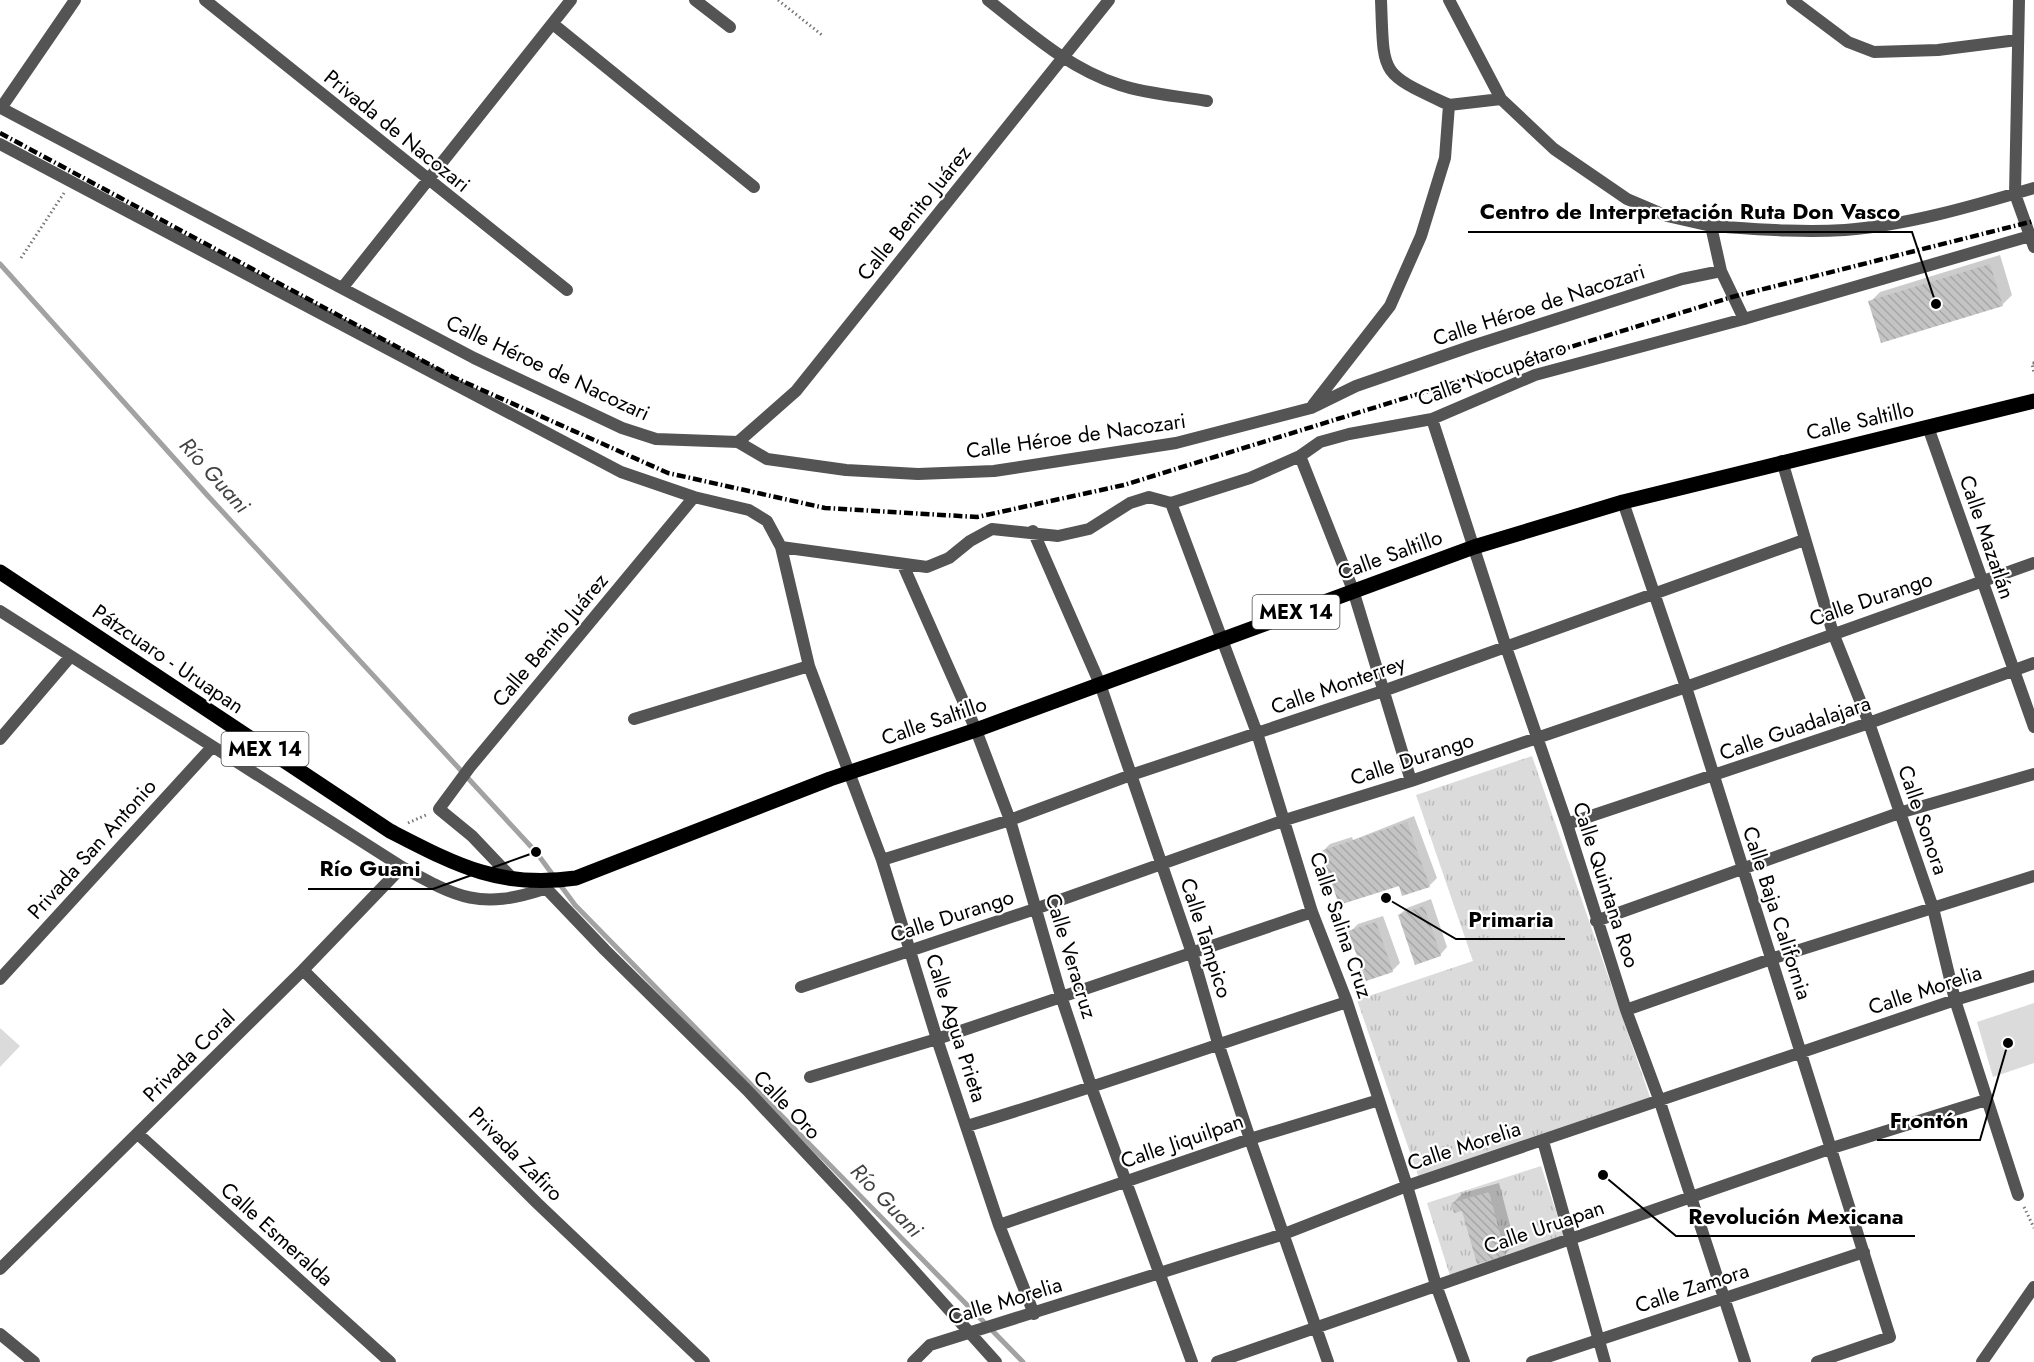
<svg xmlns="http://www.w3.org/2000/svg" width="2034" height="1362" viewBox="0 0 2034 1362" font-family="Jost,sans-serif">
  <style>
    .grass { fill: #dbdbdb }
    .park { fill: url(#park-tufts) }
    .shadow { fill: #0003 }
    .lines { fill: none; stroke-linecap: round; stroke-linejoin: round }
    .stream { stroke: #a2a2a2; stroke-width: 5 }
    .building { fill: url(#building-back-hatch) }
    .path { stroke: #767676; stroke-width: 3; stroke-dasharray: 1.5 3; stroke-linecap: butt }
    .street { stroke: #545454; stroke-width: 12 }
    .primary { stroke: #000; stroke-width: 15 }
    .rail { stroke: #000; stroke-width: 4.5; stroke-dasharray: 9 3 1.5 3; stroke-linecap: butt }
    .labels { text-anchor: middle; stroke-width: 4.5; stroke-linejoin: round; paint-order: stroke }
    .shield { fill: #fff; stroke: #4c4c4c; stroke-width: 1.5 }
    .shield-label { font-size: 20px; font-weight: bold; fill: #000 }
    .street-label { font-size: 21px; fill: #000; stroke: #fff }
    .water-label { font-size: 22px; font-style: italic; fill: #434343; stroke: #fff }
    .leader { fill: none; stroke: #000; stroke-width: 2 }
    .callout-dot { fill: #000; stroke: #fff; stroke-width: 2 }
    .callout-label { font-size: 22px; text-anchor: middle; font-weight: bold; fill: #000; stroke: #fff; stroke-width: 4.5; stroke-linejoin: round; paint-order: stroke }
  </style>
  <defs>
    <pattern id="park-tufts" width="24" height="20" patternUnits="userSpaceOnUse" patternTransform="scale(1.5)"><rect width="24" height="20" fill="#dbdbdb"/><path d="M3 7l-1-3M5 7V3M7 7l1-3M15 17l-1-3M17 17v-4M19 17l1-3" fill="none" stroke="#bababa"/></pattern>
    <pattern id="building-back-hatch" width="6" height="6" patternUnits="userSpaceOnUse" patternTransform="scale(1.5)"><rect width="6" height="6" fill="#c4c4c4"/><path d="M-1 5l2 2M0 0l6 6M5-1l2 2" fill="none" stroke="#a7a7a7"/></pattern>
  </defs>
  <rect width="100%" height="100%" fill="#fff"/>
  <path class="grass" d="M 2034,1003 L 2034,1063 L 1993,1077 L 1977,1022 Z
    M 0,1028 L 20,1046 L 0,1067 Z"/>
  <path class="park" d="M 1532,756 L 1653,1106 L 1421,1184 L 1357,1000 L 1473,961 L 1416,795 Z
    M 1541,1166 L 1566,1242 L 1451,1279 L 1427,1203 Z"/>
  <path class="shadow" d="M 2000,255 L 2012,295 L 2002,305 L 1870,302 L 1880,292 Z
    M 1414,816 L 1437,878 L 1429,886 L 1399,883 L 1322,852 L 1330,844 L 1352,837 L 1353,840 Z
    M 1431,899 L 1447,947 L 1440,955 L 1399,915 L 1407,908 Z
    M 1383,916 L 1400,963 L 1392,971 L 1350,932 L 1358,924 Z
    M 1499,1183 L 1515,1244 L 1505,1254 L 1463,1209 L 1453,1203 L 1463,1193 Z"/>
  <g class="lines">
    <path class="stream" d="M 0,264 L 208,496 L 536,852 L 575,905 L 1023,1362"/>
  </g>
  <path class="building" d="M 1990,264 L 2003,306 L 1881,343 L 1868,301 Z
    M 1407,822 L 1430,887 L 1402,896 L 1399,886 L 1339,905 L 1321,851 Z
    M 1424,906 L 1441,956 L 1415,965 L 1398,915 Z
    M 1376,922 L 1393,972 L 1366,981 L 1348,931 Z
    M 1489,1192 L 1506,1256 L 1477,1264 L 1462,1211 L 1454,1213 L 1451,1203 Z"/>
  <g class="lines">
    <path class="path" d="M 778,0 L 822,35
      M 21,258 L 64,193
      M 2034,363 L 2032,363 L 2034,373
      M 408,823 L 426,815
      M 2024,1207 L 2034,1228"/>
    <path class="street" d="M 75,0 L 1,108 L 474,358 L 622,428 L 656,439 L 738,442 L 767,459 L 846,470 L 918,474 L 994,471 L 1176,443 L 1311,408 L 1356,386 L 1472,346 L 1682,279 L 1721,271
      M 205,0 L 567,290
      M 695,0 L 730,27
      M 988,0 C 1030,33 1068,68 1120,85 C 1147,94 1179,96 1207,101
      M 1381,0 C 1384,77 1379,72 1449,105
      M 1449,0 L 1501,99 L 1554,149 L 1627,199 L 1667,216 L 1711,226 L 1721,271 L 1744,319
      M 1792,0 L 1848,42 L 1874,52 L 1938,50 L 2017,40
      M 2019,0 L 2015,194 L 2034,247
      M 553,24 L 754,187
      M 1449,105 L 1501,99
      M 0,144 L 621,472 L 694,497 L 749,510 L 767,521 L 781,547 L 809,666 L 882,860 L 937,1039 L 999,1225 L 1034,1314
      M 1711,226 C 1756,229 1800,233 1845,230 C 1908,225 1973,206 2034,188
      M 343,287 L 571,0
      M 1313,405 L 1390,306 L 1421,236 L 1445,158 L 1449,105
      M 1432,419 L 1506,647 L 1567,824 L 1626,1010 L 1659,1099 L 1745,1362
      M 1928,427 L 2034,727
      M 738,442 L 796,391 L 1109,0
      M 1300,456 L 1353,590 L 1411,781
      M 1782,461 L 1833,633 L 1869,723 L 1933,908 L 1955,1000 L 2018,1195
      M 1623,502 L 1686,687 L 1890,1337 L 1817,1362
      M 1171,503 L 1257,733 L 1312,912 L 1347,1002 L 1407,1186 L 1436,1285 L 1464,1362
      M 1033,531 L 1100,684 L 1192,953 L 1218,1043 L 1250,1139 L 1328,1362
      M 781,547 L 927,567 L 949,558 L 970,541 L 992,529 L 1058,536 L 1089,529 L 1130,503 L 1149,497 L 1171,503 L 1250,478 L 1300,456 L 1320,442 L 1349,434 L 1432,419 L 1535,375 L 1744,319 L 2030,236
      M 903,565 L 976,730 L 1010,820 L 1061,996 L 1092,1089 L 1192,1362
      M 0,611 L 402,867 C 458,898 480,910 544,889
      M 634,719 L 809,666
      M 0,739 L 70,657
      M 1567,824 L 1869,723 L 2034,663
      M 882,860 L 1010,820 L 1131,775 L 1383,691 L 1804,540
      M 513,879 L 472,836 L 439,809 L 470,767 L 694,497
      M 541,883 L 605,950 L 747,1090 L 854,1204 L 996,1362
      M 1596,921 L 1899,813 L 2034,774
      M 303,970 L 537,1203 L 704,1362
      M 0,979 L 212,747
      M 801,987 L 1035,909 L 1285,820 L 1411,781 L 1686,687 L 2034,563
      M 1626,1010 L 1771,959 L 2034,876
      M 810,1077 L 937,1039 L 1312,912
      M 967,1126 C 1095,1088 1220,1043 1347,1002
      M 138,1134 L 390,1362
      M 1543,1141 L 1605,1362
      M 999,1225 L 1250,1139 L 1379,1100
      M 0,1269 L 303,970 L 402,867
      M 0,1334 L 34,1362
      M 913,1362 L 930,1345 L 1284,1234 L 1407,1186 L 1955,1000 L 2034,976
      M 1217,1362 L 1832,1148 L 1986,1100
      M 1532,1362 L 1864,1252
      M 1982,1362 L 2034,1287"/>
    <path class="primary" d="M 0,572 L 390,831 C 456,865 500,889 576,878 L 830,779 L 976,730 L 1474,547 L 1623,502 L 2034,401"/>
    <path class="rail" d="M 0,133 L 453,377 L 668,473 L 825,508 L 977,517 L 1124,485 L 1732,297 L 2034,221"/>
  </g>
  <g class="labels">
    <g class="shield">
      <rect x="1252.5" y="595" width="87" height="34" rx="4.5"/>
      <rect x="221.5" y="732" width="87" height="34" rx="4.5"/>
    </g>
    <g class="shield-label">
      <text x="1296" y="619">MEX 14</text>
      <text x="265" y="756">MEX 14</text>
    </g>
    <g class="street-label">
      <text transform="translate(397 131) rotate(39)" y="7">Privada de Nacozari</text>
      <text transform="translate(914 213) rotate(-51)" y="7">Calle Benito Juárez</text>
      <text transform="translate(1539 305) rotate(-18)" y="7">Calle Héroe de Nacozari</text>
      <text transform="translate(548 368) rotate(25)" y="7">Calle Héroe de Nacozari</text>
      <text transform="translate(1492 373) rotate(-20)" y="7">Calle Nocupétaro</text>
      <text transform="translate(1860 421) rotate(-13)" y="7">Calle Saltillo</text>
      <text transform="translate(1076 436) rotate(-8)" y="7">Calle Héroe de Nacozari</text>
      <text transform="translate(1987 537) rotate(71)" y="7">Calle Mazatlán</text>
      <text transform="translate(1390 555) rotate(-20)" y="7">Calle Saltillo</text>
      <text transform="translate(1871 599) rotate(-19)" y="7">Calle Durango</text>
      <text transform="translate(550 640) rotate(-50)" y="7">Calle Benito Juárez</text>
      <text transform="translate(168 659) rotate(34)" y="7">Pátzcuaro - Uruapan</text>
      <text transform="translate(1338 685) rotate(-19)" y="7">Calle Monterrey</text>
      <text transform="translate(934 721) rotate(-19)" y="7">Calle Saltillo</text>
      <text transform="translate(1795 728) rotate(-19)" y="7">Calle Guadalajara</text>
      <text transform="translate(1412 759) rotate(-18)" y="7">Calle Durango</text>
      <text transform="translate(1923 820) rotate(71)" y="7">Calle Sonora</text>
      <text transform="translate(92 849) rotate(-48)" y="7">Privada San Antonio</text>
      <text transform="translate(1606 885) rotate(72)" y="7">Calle Quintana Roo</text>
      <text transform="translate(1777 913) rotate(72)" y="7">Calle Baja California</text>
      <text transform="translate(952 916) rotate(-18)" y="7">Calle Durango</text>
      <text transform="translate(1341 925) rotate(71)" y="7">Calle Salina Cruz</text>
      <text transform="translate(1206 938) rotate(72)" y="7">Calle Tampico</text>
      <text transform="translate(1071 956) rotate(73)" y="7">Calle Veracruz</text>
      <text transform="translate(1925 990) rotate(-18)" y="7">Calle Morelia</text>
      <text transform="translate(956 1028) rotate(72)" y="7">Calle Agua Prieta</text>
      <text transform="translate(189 1056) rotate(-45)" y="7">Privada Coral</text>
      <text transform="translate(787 1105) rotate(46)" y="7">Calle Oro</text>
      <text transform="translate(1182 1141) rotate(-19)" y="7">Calle Jiquilpan</text>
      <text transform="translate(1464 1146) rotate(-18)" y="7">Calle Morelia</text>
      <text transform="translate(516 1154) rotate(45)" y="7">Privada Zafiro</text>
      <text transform="translate(1544 1227) rotate(-19)" y="7">Calle Uruapan</text>
      <text transform="translate(277 1234) rotate(42)" y="7">Calle Esmeralda</text>
      <text transform="translate(1692 1288) rotate(-18)" y="7">Calle Zamora</text>
      <text transform="translate(1005 1301) rotate(-17)" y="7">Calle Morelia</text>
    </g>
    <g class="water-label">
      <text transform="translate(215 475) rotate(48)" y="8">Río Guani</text>
      <text transform="translate(887 1200) rotate(46)" y="8">Río Guani</text>
    </g>
  </g>
  <path class="leader" d="M1936 304L1912 232H1468M536 852L433 889H308M1386 898L1456 939H1565M2008 1043L1980 1140H1877M1603 1175L1676 1236H1915"/>
  <g class="callout-dot">
    <circle cx="1936" cy="304" r="6"/>
    <circle cx="536" cy="852" r="6"/>
    <circle cx="1386" cy="898" r="6"/>
    <circle cx="2008" cy="1043" r="6"/>
    <circle cx="1603" cy="1175" r="6"/>
  </g>
  <g class="callout-label">
    <text x="1690" y="219">Centro de Interpretación Ruta Don Vasco</text>
    <text x="370" y="876">Río Guani</text>
    <text x="1511" y="927">Primaria</text>
    <text x="1929" y="1128">Frontón</text>
    <text x="1796" y="1224">Revolución Mexicana</text>
  </g>
</svg>
